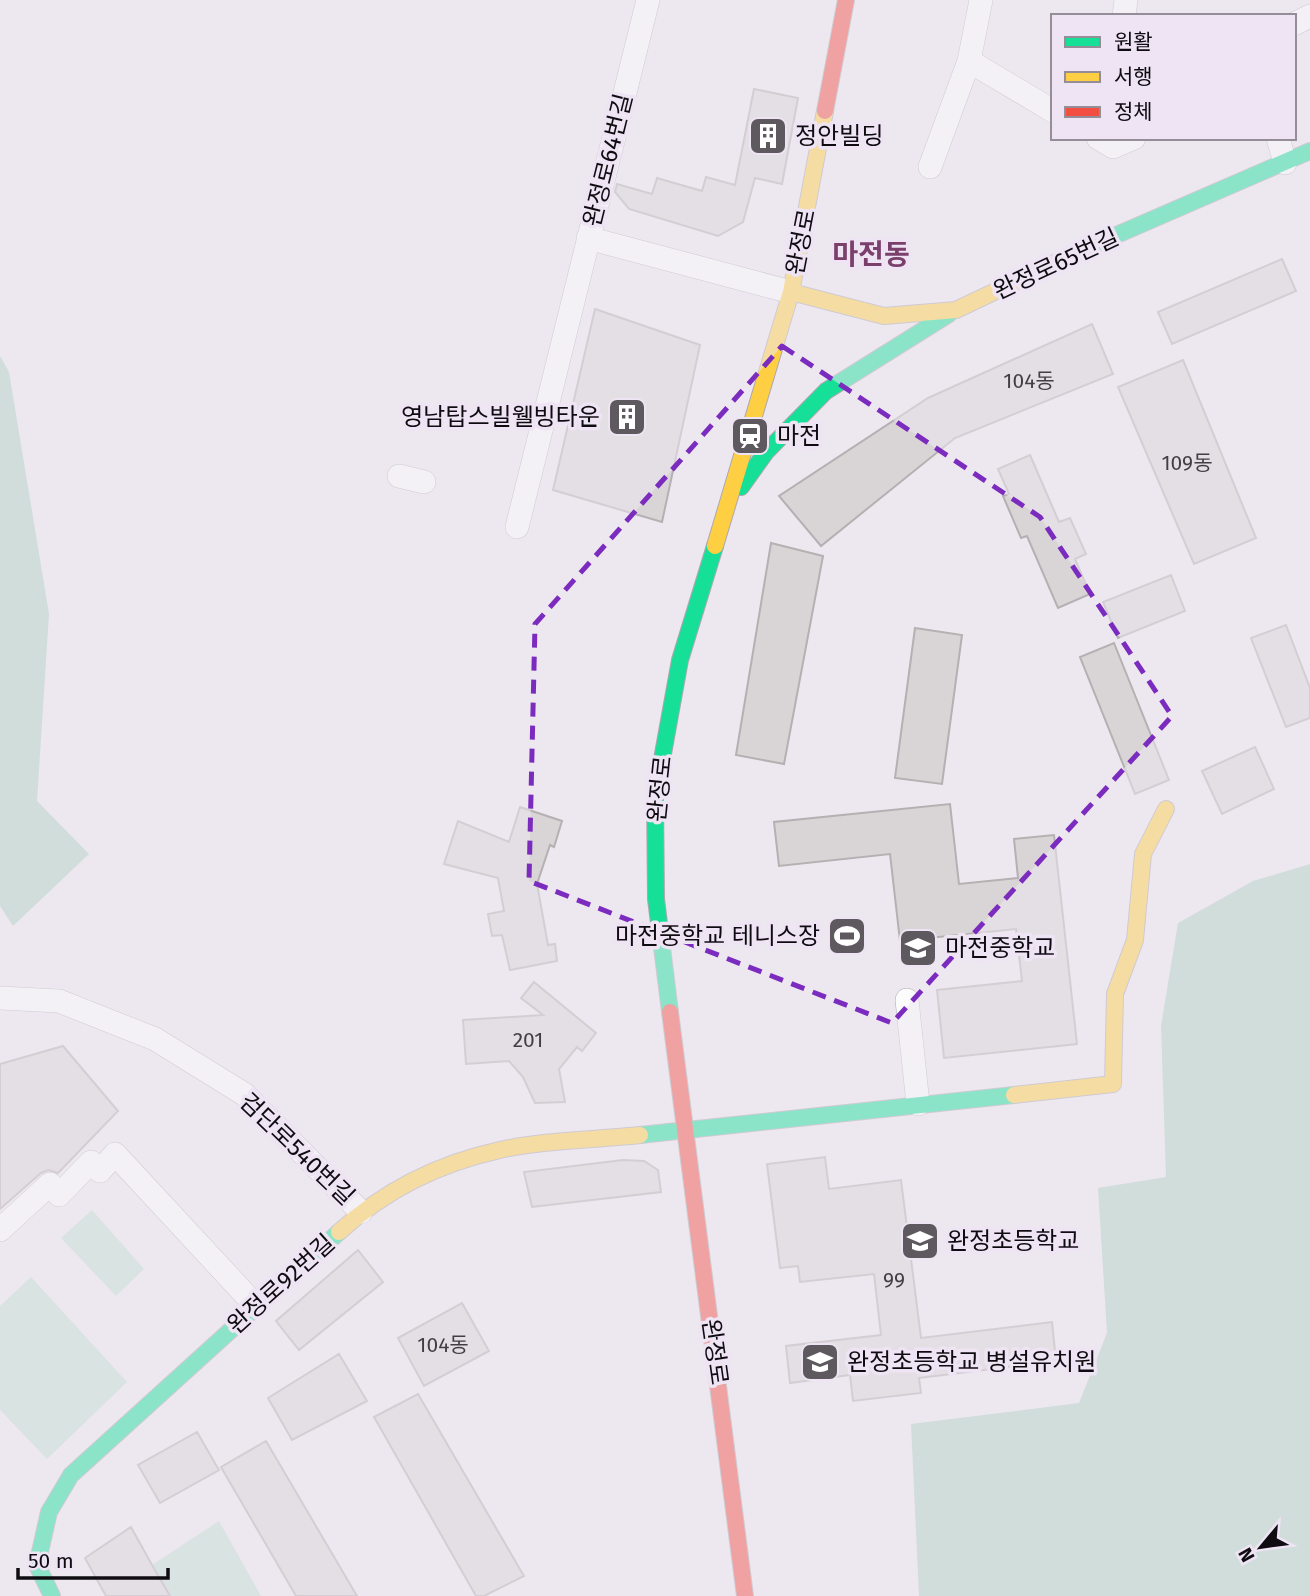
<svg xmlns="http://www.w3.org/2000/svg" width="1310" height="1596" viewBox="0 0 1310 1596" font-family="'Fira Sans','Noto Sans KR',sans-serif">
  <style>
    .green { fill: #c2ddce }
    .forest { fill: #aed1be }
    .building { fill: #d9d4d5; stroke: #b5b0b2; stroke-width: 2 }
    .lines { fill: none; stroke-linecap: round; stroke-linejoin: round }
    .street-casing { stroke: #aca8af; stroke-width: 24 }
    .fast-casing { stroke: #aca8af; stroke-width: 18 }
    .slow-casing { stroke: #aca8af; stroke-width: 18 }
    .jam-casing { stroke: #aca8af; stroke-width: 18 }
    .street { stroke: #fcfcfd; stroke-width: 23 }
    .fast { stroke: #16e098; stroke-width: 16 }
    .slow { stroke: #ffcf43; stroke-width: 16 }
    .jam { stroke: #f24e42; stroke-width: 16 }
    .marked { fill: none; stroke: #7b2cbf; stroke-width: 5; stroke-dasharray: 14 9; stroke-linejoin: round }
    .labels { text-anchor: middle; stroke-width: 7; stroke-linejoin: round; paint-order: stroke }
    .number-label { font-size: 21px; fill: #423f43 }
    .poi-label { font-size: 24px; fill: #0f0c11; stroke: #eee4f3; text-anchor: start }
    .street-label { font-size: 24px; fill: #0f0c11; stroke: #eee4f3 }
    .quarter-label { font-size: 28px; font-weight: bold; fill: #7a406b; stroke: #eee4f3 }
  </style>
  <rect width="100%" height="100%" fill="#ede8f0"/>
  <path class="green" d="M 92,1210 L 144,1269 L 116,1296 L 61,1238 Z
    M 31,1277 L 127,1382 L 47,1459 L 0,1410 L 0,1306 Z
    M 219,1521 L 261,1596 L 170,1596 L 152,1565 Z"/>
  <path class="forest" d="M 0,356 L 9,372 L 49,614 L 37,801 L 89,854 L 13,926 L 0,906 Z
    M 1310,864 L 1310,1596 L 919,1596 L 911,1424 L 1079,1403 L 1107,1333 L 1098,1188 L 1166,1177 L 1161,1026 L 1178,923 L 1253,881 Z"/>
  <path class="building" d="M 754,89 L 798,98 L 782,184 L 755,178 L 743,222 L 718,236 L 629,209 L 615,192 L 617,184 L 652,194 L 657,178 L 702,191 L 706,177 L 735,185 Z
    M 1282,259 L 1296,291 L 1172,344 L 1158,312 Z
    M 595,309 L 700,345 L 662,522 L 553,490 Z
    M 1092,324 L 1113,374 L 955,438 L 821,546 L 779,496 L 928,398 Z
    M 1183,360 L 1256,538 L 1194,564 L 1118,387 Z
    M 1030,455 L 1059,522 L 1070,518 L 1086,554 L 1075,559 L 1090,594 L 1058,608 L 1027,536 L 1021,538 L 1003,496 L 1009,494 L 998,469 Z
    M 771,543 L 823,556 L 784,764 L 736,755 Z
    M 1171,575 L 1185,611 L 1118,638 L 1103,602 Z
    M 1286,625 L 1310,688 L 1310,718 L 1286,727 L 1251,638 Z
    M 915,628 L 962,635 L 942,784 L 895,778 Z
    M 1114,643 L 1169,780 L 1135,794 L 1080,657 Z
    M 1255,747 L 1274,789 L 1222,814 L 1202,771 Z
    M 950,804 L 959,884 L 1018,878 L 1014,839 L 1054,835 L 1077,1044 L 944,1058 L 937,990 L 1022,981 L 1016,929 L 900,941 L 890,854 L 779,866 L 774,822 Z
    M 520,807 L 562,821 L 554,847 L 550,845 L 537,884 L 548,945 L 555,944 L 557,961 L 510,970 L 502,935 L 492,936 L 488,914 L 504,911 L 498,878 L 444,864 L 458,821 L 509,842 Z
    M 534,982 L 596,1033 L 582,1051 L 577,1047 L 559,1069 L 565,1102 L 535,1103 L 523,1077 L 509,1061 L 466,1064 L 463,1020 L 543,1015 L 521,998 Z
    M 63,1046 L 118,1111 L 58,1173 L 48,1170 L 41,1173 L 0,1209 L 0,1064 Z
    M 825,1157 L 829,1189 L 901,1180 L 921,1338 L 1052,1322 L 1056,1361 L 919,1378 L 921,1393 L 853,1401 L 850,1375 L 790,1383 L 786,1346 L 881,1335 L 874,1274 L 800,1282 L 798,1266 L 780,1268 L 767,1164 Z
    M 623,1160 L 644,1161 L 658,1170 L 661,1192 L 532,1207 L 524,1172 Z
    M 358,1250 L 383,1282 L 299,1350 L 276,1321 Z
    M 462,1303 L 489,1351 L 424,1386 L 398,1338 Z
    M 339,1354 L 367,1401 L 292,1440 L 268,1398 Z
    M 418,1394 L 524,1576 L 484,1596 L 476,1596 L 374,1417 Z
    M 197,1432 L 219,1470 L 160,1503 L 138,1465 Z
    M 266,1441 L 357,1596 L 296,1596 L 221,1467 Z
    M 131,1527 L 152,1565 L 170,1596 L 106,1596 L 85,1558 Z"/>
  <g class="lines">
    <defs>
      <path id="street" d="M 1124,16 L 1126,0
        M 1294,24 L 1310,16
        M 969,61 L 1053,111
        M 1098,138 L 1113,147 L 1134,138
        M 1278,138 L 1285,163
        M 930,167 L 969,61 L 981,0
        M 588,238 L 791,292
        M 399,476 L 424,482
        M 517,527 L 648,0
        M 0,998 L 59,1001 L 155,1039 L 244,1094 L 361,1212
        M 907,1000 L 918,1104
        M 0,1230 L 50,1184 L 59,1195 L 91,1162 L 100,1171 L 115,1154 L 255,1305"/>
      <path id="fast" d="M 1082,250 L 1310,151
        M 741,487 L 766,452 L 826,391 L 949,314
        M 670,1012 L 656,899 L 655,798 L 680,660 L 715,546
        M 640,1135 L 1014,1095
        M 52,1596 L 37,1565 L 49,1512 L 71,1475 L 339,1232"/>
      <path id="slow" d="M 791,292 L 884,316 L 956,310 L 1082,250
        M 715,546 L 791,292 L 825,111
        M 1014,1095 L 1113,1084 L 1115,994 L 1135,940 L 1143,854 L 1166,809
        M 339,1232 C 384,1191 440,1163 500,1150 C 545,1140 594,1140 640,1135"/>
      <path id="jam" d="M 825,111 L 846,0
        M 670,1012 L 745,1596"/>
    </defs>
    <use href="#street" class="street-casing"/>
    <use href="#fast" class="fast-casing"/>
    <use href="#slow" class="slow-casing"/>
    <use href="#jam" class="jam-casing"/>
    <use href="#street" class="street"/>
    <use href="#fast" class="fast"/>
    <use href="#slow" class="slow"/>
    <use href="#jam" class="jam"/>
  </g>
  <path d="M0 0H1310V1596H0ZM 782,346 L 1040,517 L 1172,716 L 892,1023 L 529,881 L 535,624 Z" fill="#ede8f0" fill-opacity=".55" fill-rule="evenodd"/>
  <path class="marked" d="M 782,346 L 1040,517 L 1172,716 L 892,1023 L 529,881 L 535,624 Z"/>
  <defs>
    <symbol id="building-square" viewBox="-11 -11 22 22"><rect x="-9" y="-9" width="18" height="18" rx="4" fill="#5d595f" stroke="#eee4f3"/><path d="M-4-6H4V6H1V3H-1V6H-4ZM-2.5-4.3h1.7v1.8h-1.7ZM.8-4.3h1.7v1.8H.8ZM-2.5-1h1.7V.8h-1.7ZM.8-1h1.7V.8H.8Z" fill="#fff"/></symbol>
    <symbol id="station-square" viewBox="-11 -11 22 22"><rect x="-9" y="-9" width="18" height="18" rx="4" fill="#5d595f" stroke="#eee4f3"/><path d="M-3-6H3Q5-6 5-4V2Q5 4 3 4L4.5 6H3L1.5 4h-3L-3 6H-4.5L-3 4Q-5 4-5 2V-4Q-5-6-3-6ZM-3.5-4v3h7v-3ZM-3.5 1v1.5H-2V1ZM2 1v1.5H3.5V1Z" fill="#fff"/></symbol>
    <symbol id="stadium-square" viewBox="-11 -11 22 22"><rect x="-9" y="-9" width="18" height="18" rx="4" fill="#5d595f" stroke="#eee4f3"/><path d="M0-5a6.5 5 0 1 0 0 10a6.5 5 0 1 0 0-10ZM-3.5-1.8h7v3.6h-7Z" fill="#fff"/></symbol>
    <symbol id="school-square" viewBox="-11 -11 22 22"><rect x="-9" y="-9" width="18" height="18" rx="4" fill="#5d595f" stroke="#eee4f3"/><path d="M0-5L7-2L0 1L-7-2ZM-4 1L0 2.5L4 1V4Q0 6-4 4Z" fill="#fff"/></symbol>
  </defs>
  <g fill-rule="evenodd">
    <use href="#building-square" x="746" y="114" width="44" height="44"/>
    <use href="#building-square" x="605" y="395" width="44" height="44"/>
    <use href="#station-square" x="728" y="414" width="44" height="44"/>
    <use href="#stadium-square" x="825" y="914" width="44" height="44"/>
    <use href="#school-square" x="896" y="926" width="44" height="44"/>
    <use href="#school-square" x="898" y="1219" width="44" height="44"/>
    <use href="#school-square" x="798" y="1340" width="44" height="44"/>
  </g>
  <g class="labels">
    <g class="number-label">
      <text x="1029" y="388">104동</text>
      <text x="1187" y="470">109동</text>
      <text x="528" y="1047">201</text>
      <text x="894" y="1287">99</text>
      <text x="443" y="1352">104동</text>
    </g>
    <g class="poi-label">
      <text x="795" y="144">정안빌딩</text>
      <text x="600" y="425" text-anchor="end">영남탑스빌웰빙타운</text>
      <text x="777" y="444">마전</text>
      <text x="820" y="944" text-anchor="end">마전중학교 테니스장</text>
      <text x="945" y="956">마전중학교</text>
      <text x="947" y="1249">완정초등학교</text>
      <text x="847" y="1370">완정초등학교 병설유치원</text>
    </g>
    <g class="street-label">
      <text transform="translate(608 160) rotate(-76)" y="8">완정로64번길</text>
      <text transform="translate(801 242) rotate(-79)" y="8">완정로</text>
      <text transform="translate(1056 264) rotate(-25)" y="8">완정로65번길</text>
      <text transform="translate(660 789) rotate(-84)" y="8">완정로</text>
      <text transform="translate(297 1149) rotate(44)" y="8">검단로540번길</text>
      <text transform="translate(281 1284) rotate(-42)" y="8">완정로92번길</text>
      <text transform="translate(715 1352) rotate(82)" y="8">완정로</text>
    </g>
    <g class="quarter-label">
      <text x="871" y="264">마전동</text>
    </g>
  </g>
  <rect x="1051" y="14" width="245" height="126" fill="#eee4f3" stroke="#958e99" stroke-width="2"/>
  <rect x="1065" y="37" width="35" height="10" fill="#16e098" stroke="#958e99" stroke-width="2"/>
  <text x="1114" y="49" font-size="21" fill="#0f0c11">원활</text>
  <rect x="1065" y="72" width="35" height="10" fill="#ffcf43" stroke="#958e99" stroke-width="2"/>
  <text x="1114" y="84" font-size="21" fill="#0f0c11">서행</text>
  <rect x="1065" y="107" width="35" height="10" fill="#f24e42" stroke="#958e99" stroke-width="2"/>
  <text x="1114" y="119" font-size="21" fill="#0f0c11">정체</text>
  <g transform="translate(1261 1547) rotate(241)" stroke="#eee4f3" stroke-width="5" paint-order="stroke">
  <path d="M0-5L12 26L0 18L-12 26Z" fill="#0f0c11"/>
  <text y="-10" font-size="19" font-weight="bold" text-anchor="middle" fill="#0f0c11">N</text>
  </g>
  <path d="M18 1568v10h150v-10" fill="none" stroke="#0f0c11" stroke-width="3.5"/>
  <text x="28" y="1568" font-size="21" fill="#0f0c11" stroke="#eee4f3" stroke-width="5" paint-order="stroke">50 m</text>
</svg>
